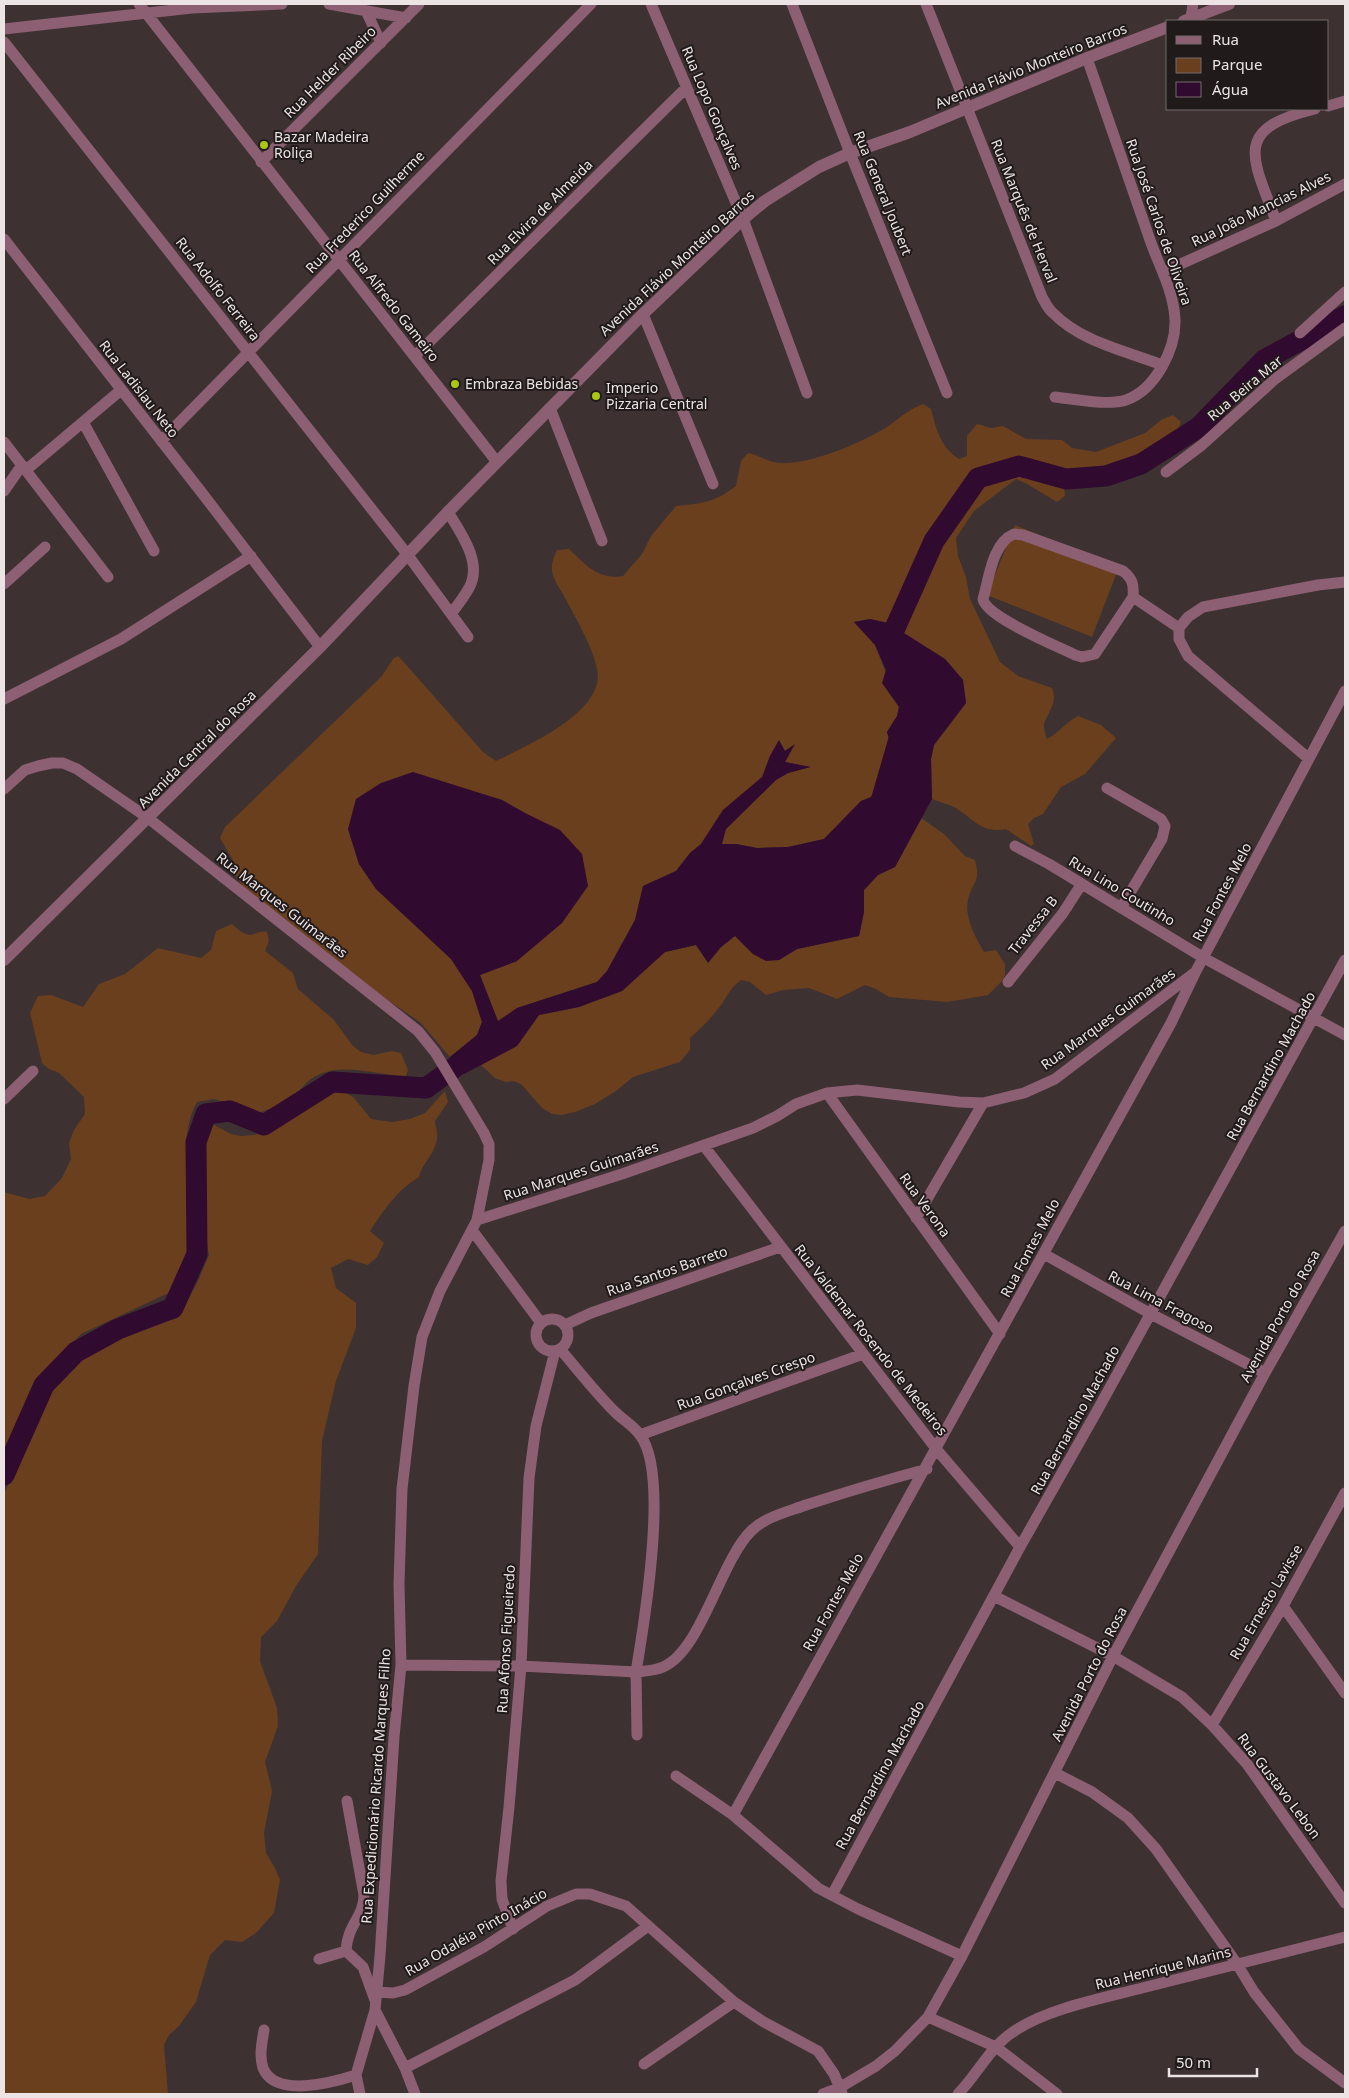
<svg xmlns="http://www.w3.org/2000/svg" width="1349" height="2098" viewBox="0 0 1349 2098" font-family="'Noto Sans',sans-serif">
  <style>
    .green { fill: #6a3f1e }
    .water { fill: #310a2f }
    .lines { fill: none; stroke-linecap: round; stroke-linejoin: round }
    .river { stroke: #310a2f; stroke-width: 21 }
    .minor { stroke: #8c5f73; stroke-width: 11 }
    .tertiary { stroke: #8c5f73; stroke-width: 12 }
    .poi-dot { fill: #acc613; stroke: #201a1b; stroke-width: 2 }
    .labels { text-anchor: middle; stroke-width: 4; stroke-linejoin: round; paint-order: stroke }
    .street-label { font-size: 14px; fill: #ece4e4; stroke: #201a1b }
    .poi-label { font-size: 14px; fill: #ece4e4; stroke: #201a1b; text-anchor: start }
  </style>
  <rect width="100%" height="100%" fill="#3d3132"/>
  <path class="green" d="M 923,404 L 931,409 C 936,429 941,448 959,459 L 967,456 L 967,436 L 977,424 L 991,428 L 1003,426 L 1026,439 L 1062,440 L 1072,448 L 1096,452 L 1145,433 L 1161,420 L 1173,415 L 1181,422 L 1176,435 C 1141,455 1102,479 1059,473 C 1049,471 1039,468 1029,465 L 1041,476 L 1064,485 L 1065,496 L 1057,502 L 1027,484 L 1016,479 L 974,511 L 956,538 L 958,556 L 966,577 L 970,599 L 1000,662 L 1018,676 L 1052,688 C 1057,700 1051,709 1046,719 C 1042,725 1045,733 1047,739 C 1059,733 1066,722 1078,716 L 1101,725 L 1116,738 L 1085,774 L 1061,787 L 1043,814 L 1034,818 L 1028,824 L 1034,844 L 1031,846 L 1006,829 C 981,834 973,818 954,807 C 948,804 939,802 932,799 L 931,759 L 934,745 L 966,703 L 963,680 L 945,659 L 888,623 L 870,619 L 854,622 L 875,645 L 899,707 L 897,716 L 887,732 L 898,769 L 894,788 L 861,801 L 824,839 L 788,847 L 757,848 L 736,844 L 721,844 L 726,829 L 776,780 L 788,773 L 809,767 L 785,762 L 794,745 L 785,751 L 779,741 L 770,756 L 763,777 L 723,810 L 701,844 L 690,853 L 676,871 L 643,886 L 635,920 L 607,971 L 597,982 L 517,1008 L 498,1022 L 480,975 L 517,961 L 525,813 L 502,800 L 439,781 L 348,829 L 359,864 L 376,889 L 451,959 L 472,991 L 482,1022 L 477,1035 L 450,1057 L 420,1022 L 386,999 L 243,887 L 234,873 L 233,860 L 220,838 L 225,827 L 382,676 L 393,659 L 398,656 L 402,660 L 483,752 L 496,761 C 526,746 607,711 597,669 C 593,647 574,615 564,596 C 553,577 547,571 557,550 L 569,549 C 586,565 598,580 623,576 L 642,554 L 651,536 L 676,506 C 704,503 713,503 736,486 L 741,461 L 748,453 C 759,455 770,463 781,463 C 811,465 866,441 890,425 C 902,416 908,410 923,404 Z
    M 1015,525 L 1119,567 L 1092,637 L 987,595 Z
    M 921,818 L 944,834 L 965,856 L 975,860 C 981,883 973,880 968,900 C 964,917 976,938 984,952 L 996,950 L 1005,964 L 1005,975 L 1002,981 L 988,995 L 947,1002 L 889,997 L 876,989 L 865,985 L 837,999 L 809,988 L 783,990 L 766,995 L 750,982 L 741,980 C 731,987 727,996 721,1005 C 712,1017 702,1028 690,1038 L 690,1050 L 680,1062 L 633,1077 L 616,1091 L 595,1104 L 575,1112 L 562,1115 L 552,1114 L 542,1108 L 522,1085 L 514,1081 L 506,1082 L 495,1078 L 481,1065 L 517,1046 L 539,1015 L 579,1007 L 622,991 L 665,952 L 696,945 L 709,962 L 721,947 L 735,936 L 753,954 L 779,960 L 797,949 L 859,936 L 864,912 L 864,890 L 878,875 L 895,867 Z
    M 232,924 C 238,929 245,937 254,934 C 260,932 261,931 267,932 L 269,941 L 265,951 L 293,973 L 298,989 L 334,1020 L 353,1046 L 361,1052 L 373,1055 L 392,1051 L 401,1053 L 408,1070 L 406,1076 C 375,1075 339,1060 311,1079 C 304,1084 300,1091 294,1096 C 285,1104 270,1108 259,1113 L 214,1099 L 197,1102 C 177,1137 191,1190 189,1229 C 189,1250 184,1269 177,1289 L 81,1334 L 43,1375 L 27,1405 L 4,1456 L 4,1192 L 29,1199 L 45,1196 L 62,1178 L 71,1159 L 69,1143 L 74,1130 L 85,1114 L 84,1097 L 59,1073 L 49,1069 L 42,1063 L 30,1013 L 38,996 L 51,995 L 83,1007 L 99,984 L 125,974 L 158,948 L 201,958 L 211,950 L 216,931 Z
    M 339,1088 L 354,1098 L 371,1119 L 392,1122 L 410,1119 L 425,1113 L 445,1091 L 448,1102 L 435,1121 C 435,1126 438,1132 437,1137 C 437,1152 422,1163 419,1177 C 398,1189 383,1211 370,1231 L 384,1243 L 377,1257 L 368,1265 L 348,1259 L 331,1268 L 336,1288 L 356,1303 L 356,1328 L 336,1381 L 322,1441 L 318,1554 L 296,1586 L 277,1621 L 261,1637 L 260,1661 L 277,1708 L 278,1726 L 265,1762 L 272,1791 L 264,1833 L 266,1853 L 275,1868 L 280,1880 L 274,1913 L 256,1933 L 242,1942 L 225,1940 L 210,1955 L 196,2002 L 179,2026 L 169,2035 L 164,2045 L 168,2094 L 4,2094 L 4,1494 L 33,1427 L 59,1379 L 94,1350 L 142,1328 L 178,1318 L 198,1281 L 209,1255 L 204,1228 L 199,1150 C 200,1139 203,1130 214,1125 L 231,1134 L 241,1136 L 254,1135 L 274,1129 L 282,1126 L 299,1109 Z"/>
  <path class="water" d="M 870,619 L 888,623 L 945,659 L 963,680 L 966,703 L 934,745 L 931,759 L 932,799 L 895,867 L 878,875 L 864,890 L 864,912 L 859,936 L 797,949 L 779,960 L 766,961 L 753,954 L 735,936 L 721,947 L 708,963 L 696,945 L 665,952 L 622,991 L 579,1007 L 539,1015 L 517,1046 L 464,1074 L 450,1057 L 477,1035 L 482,1022 L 472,991 L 451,959 L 376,889 L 359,864 L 348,829 L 356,799 L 381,783 L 413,772 L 502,800 L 525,813 L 560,830 L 582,854 L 588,886 L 562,923 L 517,961 L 480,975 L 498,1021 L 517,1008 L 597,982 L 607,971 L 635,920 L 643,886 L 676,871 L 690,853 L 701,844 L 723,810 L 762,777 L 770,756 L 779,740 L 785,751 L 795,744 L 785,762 L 811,767 L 788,773 L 776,780 L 726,829 L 722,844 L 736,844 L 757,848 L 788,847 L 824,839 L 861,801 L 894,788 L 898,769 L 887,732 L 897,716 L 899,707 L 882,683 L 886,670 L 875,645 L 854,622 Z"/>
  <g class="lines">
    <path class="river" d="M 895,653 L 891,637 L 934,541 L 978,478 L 1019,466 L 1066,479 L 1106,476 L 1141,464 L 1199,427 L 1264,360 L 1345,316
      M 874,819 L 877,815 L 902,729
      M 4,1475 L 44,1385 L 76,1352 L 118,1329 L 173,1308 L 197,1254 L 196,1142 L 206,1114 L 230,1111 L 264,1125 L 332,1082 L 426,1088 L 480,1049"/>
    <path class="minor" d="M 139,4 L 497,462
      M 329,4 L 406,18
      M 651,4 L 743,219 L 807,393
      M 792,4 L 850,153 L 947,393
      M 926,4 L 1042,297 C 1045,302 1048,309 1053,313 C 1081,342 1126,351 1162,365
      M 366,11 L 381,43
      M 1191,18 L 1193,4
      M 4,29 L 192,8 L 282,4
      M 4,42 L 407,554 L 468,637
      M 1328,106 L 1345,101
      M 261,162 L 419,4
      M 1276,221 C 1252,156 1232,129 1315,109
      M 4,239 L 202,493 L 320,647
      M 1163,272 L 1276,221 L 1345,184
      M 643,314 L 713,484
      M 1300,333 L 1345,292
      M 415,356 L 686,88
      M 1055,397 C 1074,399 1108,406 1126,400 C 1155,390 1176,349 1175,320 C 1174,292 1159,266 1150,240 C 1129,180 1108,119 1087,58
      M 550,408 L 602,541
      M 83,422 L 154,551
      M 161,441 L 591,4
      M 4,442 L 108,577
      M 26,470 L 121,390
      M 1166,472 L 1202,445 L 1275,379 L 1345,328
      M 4,491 L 22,465
      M 448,512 C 461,533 483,563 469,588 C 464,597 457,606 451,614
      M 1014,534 L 1023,535 L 1123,571 C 1133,579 1134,585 1133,597 L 1095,654 L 1082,657 L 1075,655 C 1057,646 986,617 983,599 C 989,579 992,543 1014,534 Z
      M 4,584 L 45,547
      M 1133,597 L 1179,628
      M 4,699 L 121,639 L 251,556
      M 1308,758 L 1188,656 L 1179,639 L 1179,628 L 1188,617 L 1203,607 L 1318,585 L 1345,582
      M 1107,788 L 1161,819 L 1165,826 L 1162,839 L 1121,908
      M 4,789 L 25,770 L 38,766 L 52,763 L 63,763 L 77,769 L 148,818 L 418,1031 L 435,1052 L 484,1133 L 489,1144 L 489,1160 L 477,1220 L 440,1291 L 422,1337 L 414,1386 L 402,1489 L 399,1584 L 401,1665 L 394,1737 L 380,1956 L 375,2010 L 356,2075 L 360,2094
      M 1015,846 L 1049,864 L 1204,958 L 1345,1035
      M 1008,982 L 1063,913 L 1081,885
      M 827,1093 L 1000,1334
      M 4,1099 L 33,1071
      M 704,1146 L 937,1450 L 1020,1547
      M 916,1218 L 983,1103
      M 477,1220 L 622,1174 L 753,1128 L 777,1116 L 796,1104 L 827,1093 L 857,1090 L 959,1102 L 983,1103 L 1024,1093 L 1055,1079 L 1194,973
      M 472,1230 L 541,1323
      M 1044,1254 L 1151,1314 L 1265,1373
      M536 1335a16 16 0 1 1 32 0a16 16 0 1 1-32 0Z
      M 565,1325 L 591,1313 L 780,1247
      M 640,1435 L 863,1354
      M 994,1596 L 1113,1656 L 1182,1697 L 1212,1725 L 1247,1764 L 1345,1903
      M 1283,1606 L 1345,1693
      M 401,1665 L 521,1666 L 636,1672 C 644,1624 670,1473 640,1435 C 634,1426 623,1420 615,1412 C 595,1392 578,1370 560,1349
      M 1212,1725 L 1283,1606 L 1345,1493
      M 637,1735 L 636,1672 C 645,1671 654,1671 663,1667 C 701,1651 720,1562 751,1531 C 765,1517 787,1512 806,1505 C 846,1492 886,1480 927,1469
      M 1055,1773 L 1092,1792 L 1128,1818 L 1156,1849 L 1237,1964 L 1254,1992 L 1299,2049 L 1345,2083
      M 676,1776 L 733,1815 L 818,1888 L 858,1909 L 962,1956
      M 347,1801 L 364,1895 C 364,1917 347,1925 346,1951 L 363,1967 L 375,2000
      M 733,1815 L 1171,1023 L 1195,973 L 1345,691
      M 832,1895 L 1020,1547 L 1097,1411 L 1345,960
      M 513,1929 L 502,1899 L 501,1881 L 509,1807 L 521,1666 L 529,1478 L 536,1426 L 555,1351
      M 319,1959 L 346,1951
      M 377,1992 L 393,1993 L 405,1990 L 484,1947 L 547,1906 L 576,1894 L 590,1894 L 626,1906 L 734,2002 L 762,2021 L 818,2051 L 834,2074 L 842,2093
      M 375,2010 L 405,2068 L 415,2094
      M 928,2017 L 996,2047 L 1057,2094
      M 264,2030 C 262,2042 259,2056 263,2068 C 275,2098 331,2083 356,2075
      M 644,2064 L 734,2002
      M 405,2068 L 575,1980 L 648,1926
      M 823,2094 L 839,2088 L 876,2066 L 895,2051 L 928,2017 L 962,1956 L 1113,1656 L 1265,1373 L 1345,1231
      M 958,2094 C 977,2075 990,2047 1013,2032 C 1045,2009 1103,1998 1142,1988 C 1210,1971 1278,1954 1345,1937"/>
    <path class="tertiary" d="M 1184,21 L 1229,4
      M 4,960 L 320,647 L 448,512 L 643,314 L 743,219 L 765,201 L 819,167 L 850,153 L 910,132 L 1087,58 L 1168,27"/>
  </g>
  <g class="poi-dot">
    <circle cx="264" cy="145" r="5"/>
    <circle cx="455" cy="384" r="5"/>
    <circle cx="596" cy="396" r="5"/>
  </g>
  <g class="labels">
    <g class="street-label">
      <text transform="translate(1031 66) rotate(-22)" y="5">Avenida Flávio Monteiro Barros</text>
      <text transform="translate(330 72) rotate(-45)" y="5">Rua Helder Ribeiro</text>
      <text transform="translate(712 108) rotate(67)" y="5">Rua Lopo Gonçalves</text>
      <text transform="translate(883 193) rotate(68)" y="5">Rua General Joubert</text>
      <text transform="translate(1261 209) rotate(-26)" y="5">Rua João Mancias Alves</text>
      <text transform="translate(1024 211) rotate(68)" y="5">Rua Marquês de Herval</text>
      <text transform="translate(365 212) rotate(-46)" y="5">Rua Frederico Guilherme</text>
      <text transform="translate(540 212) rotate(-45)" y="5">Rua Elvira de Almeida</text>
      <text transform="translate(1159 222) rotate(71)" y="5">Rua José Carlos de Oliveira</text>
      <text transform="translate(677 263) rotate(-43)" y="5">Avenida Flávio Monteiro Barros</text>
      <text transform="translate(218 289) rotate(52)" y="5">Rua Adolfo Ferreira</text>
      <text transform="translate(394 306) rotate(52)" y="5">Rua Alfredo Gameiro</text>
      <text transform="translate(1245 388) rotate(-40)" y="5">Rua Beira Mar</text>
      <text transform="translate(139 389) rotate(52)" y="5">Rua Ladislau Neto</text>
      <text transform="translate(197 749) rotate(-45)" y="5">Avenida Central do Rosa</text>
      <text transform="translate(1122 891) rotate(31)" y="5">Rua Lino Coutinho</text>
      <text transform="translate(1222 892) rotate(-62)" y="5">Rua Fontes Melo</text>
      <text transform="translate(282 905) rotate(38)" y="5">Rua Marques Guimarães</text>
      <text transform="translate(1033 925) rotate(-52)" y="5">Travessa B</text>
      <text transform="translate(1108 1019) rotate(-36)" y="5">Rua Marques Guimarães</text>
      <text transform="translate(1271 1066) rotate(-61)" y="5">Rua Bernardino Machado</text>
      <text transform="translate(581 1171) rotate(-18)" y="5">Rua Marques Guimarães</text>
      <text transform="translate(925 1205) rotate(54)" y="5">Rua Verona</text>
      <text transform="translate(1030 1248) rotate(-62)" y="5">Rua Fontes Melo</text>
      <text transform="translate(667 1271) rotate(-19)" y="5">Rua Santos Barreto</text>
      <text transform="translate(1161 1302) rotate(28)" y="5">Rua Lima Fragoso</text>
      <text transform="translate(1280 1316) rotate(-61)" y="5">Avenida Porto do Rosa</text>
      <text transform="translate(871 1340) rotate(52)" y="5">Rua Valdemar Rosendo de Medeiros</text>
      <text transform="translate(746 1381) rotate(-20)" y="5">Rua Gonçalves Crespo</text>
      <text transform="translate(1075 1420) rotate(-61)" y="5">Rua Bernardino Machado</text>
      <text transform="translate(833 1602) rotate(-61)" y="5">Rua Fontes Melo</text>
      <text transform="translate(1266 1602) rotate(-60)" y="5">Rua Ernesto Lavisse</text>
      <text transform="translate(506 1639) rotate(-87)" y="5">Rua Afonso Figueiredo</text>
      <text transform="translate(1089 1674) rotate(-63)" y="5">Avenida Porto do Rosa</text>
      <text transform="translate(880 1775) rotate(-61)" y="5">Rua Bernardino Machado</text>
      <text transform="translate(376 1786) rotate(-86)" y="5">Rua Expedicionário Ricardo Marques Filho</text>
      <text transform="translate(1279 1786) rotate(53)" y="5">Rua Gustavo Lebon</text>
      <text transform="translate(476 1932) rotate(-30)" y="5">Rua Odaléia Pinto Inácio</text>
      <text transform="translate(1163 1968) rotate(-14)" y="5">Rua Henrique Marins</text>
    </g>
    <g class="poi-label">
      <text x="274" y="142">Bazar Madeira<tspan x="274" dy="16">Roliça</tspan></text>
      <text x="465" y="389">Embraza Bebidas</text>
      <text x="606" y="393">Imperio<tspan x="606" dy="16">Pizzaria Central</tspan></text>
    </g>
  </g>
  <rect width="1349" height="2098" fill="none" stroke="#ece4e4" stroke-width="10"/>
  <rect x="1166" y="20" width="162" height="90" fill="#201a1b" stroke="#726b6b"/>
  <rect x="1176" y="36" width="25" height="8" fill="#8c5f73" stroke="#726b6b"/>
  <text x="1212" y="45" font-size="15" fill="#ece4e4">Rua</text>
  <rect x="1176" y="58" width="25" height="15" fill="#6a3f1e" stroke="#726b6b"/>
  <text x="1212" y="70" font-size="15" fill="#ece4e4">Parque</text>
  <rect x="1176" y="82" width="25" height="15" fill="#310a2f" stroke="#726b6b"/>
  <text x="1212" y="95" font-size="15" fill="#ece4e4">Água</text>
  <path d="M1169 2068v8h88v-8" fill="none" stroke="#ece4e4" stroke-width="2.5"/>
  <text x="1176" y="2068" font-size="15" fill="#ece4e4" stroke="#201a1b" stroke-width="4" paint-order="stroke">50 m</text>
</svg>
